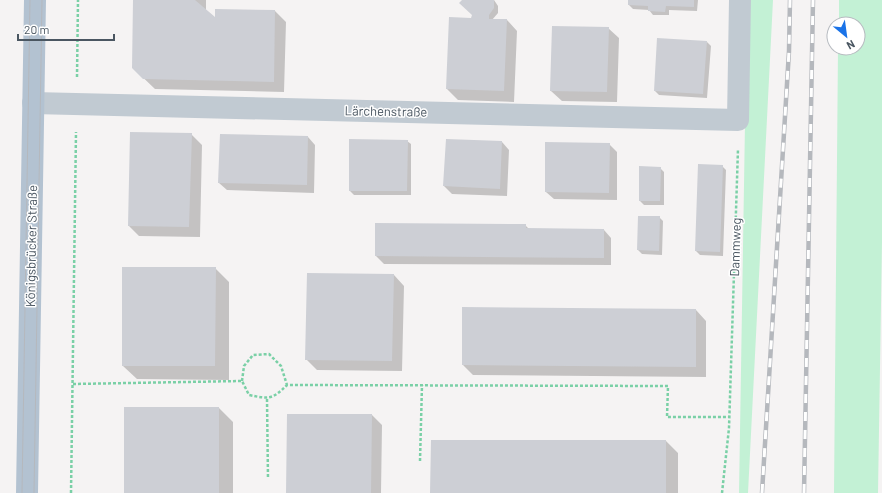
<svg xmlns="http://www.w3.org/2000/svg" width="882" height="493" viewBox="0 0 882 493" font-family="Barlow,sans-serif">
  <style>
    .green { fill: #c3f1d5 }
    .shadow { fill: #0003 }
    .building { fill: #cdcfd5 }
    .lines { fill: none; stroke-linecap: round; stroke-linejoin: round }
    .path { stroke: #7ad0a6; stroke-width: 2.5; stroke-dasharray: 3 2; stroke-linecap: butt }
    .street { stroke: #c1cad2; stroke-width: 22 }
    .primary { stroke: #b3c2d1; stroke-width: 22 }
    .tram { stroke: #b5b8bd; stroke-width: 1 }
    .rail-casing { stroke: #b5b8bd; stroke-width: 4.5 }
    .rail { stroke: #fff; stroke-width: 3; stroke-dasharray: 9; stroke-linecap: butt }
    .labels { text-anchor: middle; stroke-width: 3; stroke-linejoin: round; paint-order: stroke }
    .street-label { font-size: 13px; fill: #4a5661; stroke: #fff }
  </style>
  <rect width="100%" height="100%" fill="#f5f3f3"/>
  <path class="green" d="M 747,0 L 773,0 L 748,493 L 739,493 Z
    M 839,0 L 882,0 L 882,242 L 878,493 L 834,493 L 838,48 L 858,48 L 858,24 L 839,24 Z"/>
  <path class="shadow" d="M 134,0 L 206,0 L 206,10 L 216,19 L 216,10 L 275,11 L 286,22 L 284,92 L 155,89 L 133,68 Z
    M 463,0 L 494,0 L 498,6 L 498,13 L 492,20 L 507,20 L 517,31 L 514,102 L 458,100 L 447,89 L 450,18 L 472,19 L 473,15 Z
    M 629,0 L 698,0 L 697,11 L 669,10 L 669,15 L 653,15 L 649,10 L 633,9 L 629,5 Z
    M 608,28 L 619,38 L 617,102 L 562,101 L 551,91 Z
    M 707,42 L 711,46 L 707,98 L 659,95 L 655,91 Z
    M 191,134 L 202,145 L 200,237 L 139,236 L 129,226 Z
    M 308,137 L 315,145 L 314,193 L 227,190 L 219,183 Z
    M 407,141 L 411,144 L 411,195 L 354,195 L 350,191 Z
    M 502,142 L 509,150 L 507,196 L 452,194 L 444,186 Z
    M 609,144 L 617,152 L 617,200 L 554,199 L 546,192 Z
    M 722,166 L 726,170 L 723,256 L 700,255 L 696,251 Z
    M 660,168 L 664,172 L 664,205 L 644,205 L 640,201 Z
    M 659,217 L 663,221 L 662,255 L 642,254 L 638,250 Z
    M 376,224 L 525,225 L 529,229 L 604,230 L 611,238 L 611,265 L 384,264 L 376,256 Z
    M 215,268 L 229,282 L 229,380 L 137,379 L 123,366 Z
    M 394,275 L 404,286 L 402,371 L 317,370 L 306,359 Z
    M 696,310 L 706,321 L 706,377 L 473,375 L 463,365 Z
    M 219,408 L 233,422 L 233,493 L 125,493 Z
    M 372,415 L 382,425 L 381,493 L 287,493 Z
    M 666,441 L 678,453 L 678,493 L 431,493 Z"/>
  <path class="building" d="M 133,0 L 195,0 L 215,17 L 215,9 L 275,10 L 274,82 L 143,79 L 132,68 Z
    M 462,0 L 494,0 L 494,8 L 489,15 L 489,19 L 507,19 L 504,91 L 446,89 L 449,17 L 471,18 L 472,15 L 459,3 Z
    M 628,0 L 694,0 L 694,7 L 666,6 L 665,12 L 648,11 L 648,6 L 628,5 Z
    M 552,26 L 609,27 L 607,92 L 550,91 Z
    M 657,38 L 707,41 L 703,94 L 654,91 Z
    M 130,132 L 192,133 L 189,227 L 128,226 Z
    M 220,134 L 308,136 L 307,185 L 218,183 Z
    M 349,139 L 408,140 L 407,191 L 349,191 Z
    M 446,139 L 502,141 L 500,189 L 443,186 Z
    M 545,142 L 610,143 L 609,193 L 545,192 Z
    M 698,164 L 723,165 L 720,252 L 695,251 Z
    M 639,166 L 661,167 L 660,201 L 639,201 Z
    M 638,216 L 660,216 L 659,251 L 637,250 Z
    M 375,223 L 526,224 L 526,228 L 604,229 L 604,258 L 375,256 Z
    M 122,267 L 216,267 L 215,366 L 122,366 Z
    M 307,273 L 394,274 L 392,361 L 305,360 Z
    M 462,307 L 696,309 L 696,367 L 462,365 Z
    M 124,407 L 219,407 L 219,493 L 124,493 Z
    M 287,414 L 372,414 L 371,493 L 286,493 Z
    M 431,440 L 666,440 L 666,493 L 430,493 Z"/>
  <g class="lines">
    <path class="path" d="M 77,77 L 78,0
      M 242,381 L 244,366 L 253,355 L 269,354 L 281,366 L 287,385
      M 73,384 L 242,381 L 249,395 C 269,399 272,400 287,385 L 668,386 L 667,417 L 729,417
      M 267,399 L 268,479
      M 420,461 L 422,385
      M 71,493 L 76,132
      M 722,493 L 729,428 L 738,149"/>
    <path class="street" d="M 33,103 L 738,120 L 740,0"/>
    <path class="primary" d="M 27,493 L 35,0"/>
    <path class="tram" d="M 22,493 L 30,0
      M 34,493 L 42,0"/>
    <defs>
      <path id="rail" d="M 762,493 L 789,51 L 790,0
        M 804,493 L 813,0"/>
    </defs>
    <use href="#rail" class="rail-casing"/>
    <use href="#rail" class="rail"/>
  </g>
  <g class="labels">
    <g class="street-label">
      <text transform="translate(386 111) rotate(1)" y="5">Lärchenstraße</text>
      <text transform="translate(31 246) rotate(-89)" y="5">Königsbrücker Straße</text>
      <text transform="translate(735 247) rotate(-88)" y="5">Dammweg</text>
    </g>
  </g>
  <g transform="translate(846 36) rotate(151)"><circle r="19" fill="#ffffff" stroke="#b7bbc0"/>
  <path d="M0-3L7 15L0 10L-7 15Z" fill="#1a73e8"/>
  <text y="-6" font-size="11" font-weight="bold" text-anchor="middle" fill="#4a5661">N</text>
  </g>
  <path d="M18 34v6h96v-6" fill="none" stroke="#4a5661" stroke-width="2"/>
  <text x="24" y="34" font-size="12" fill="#4a5661" stroke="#ffffff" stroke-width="3" paint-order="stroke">20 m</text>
</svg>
